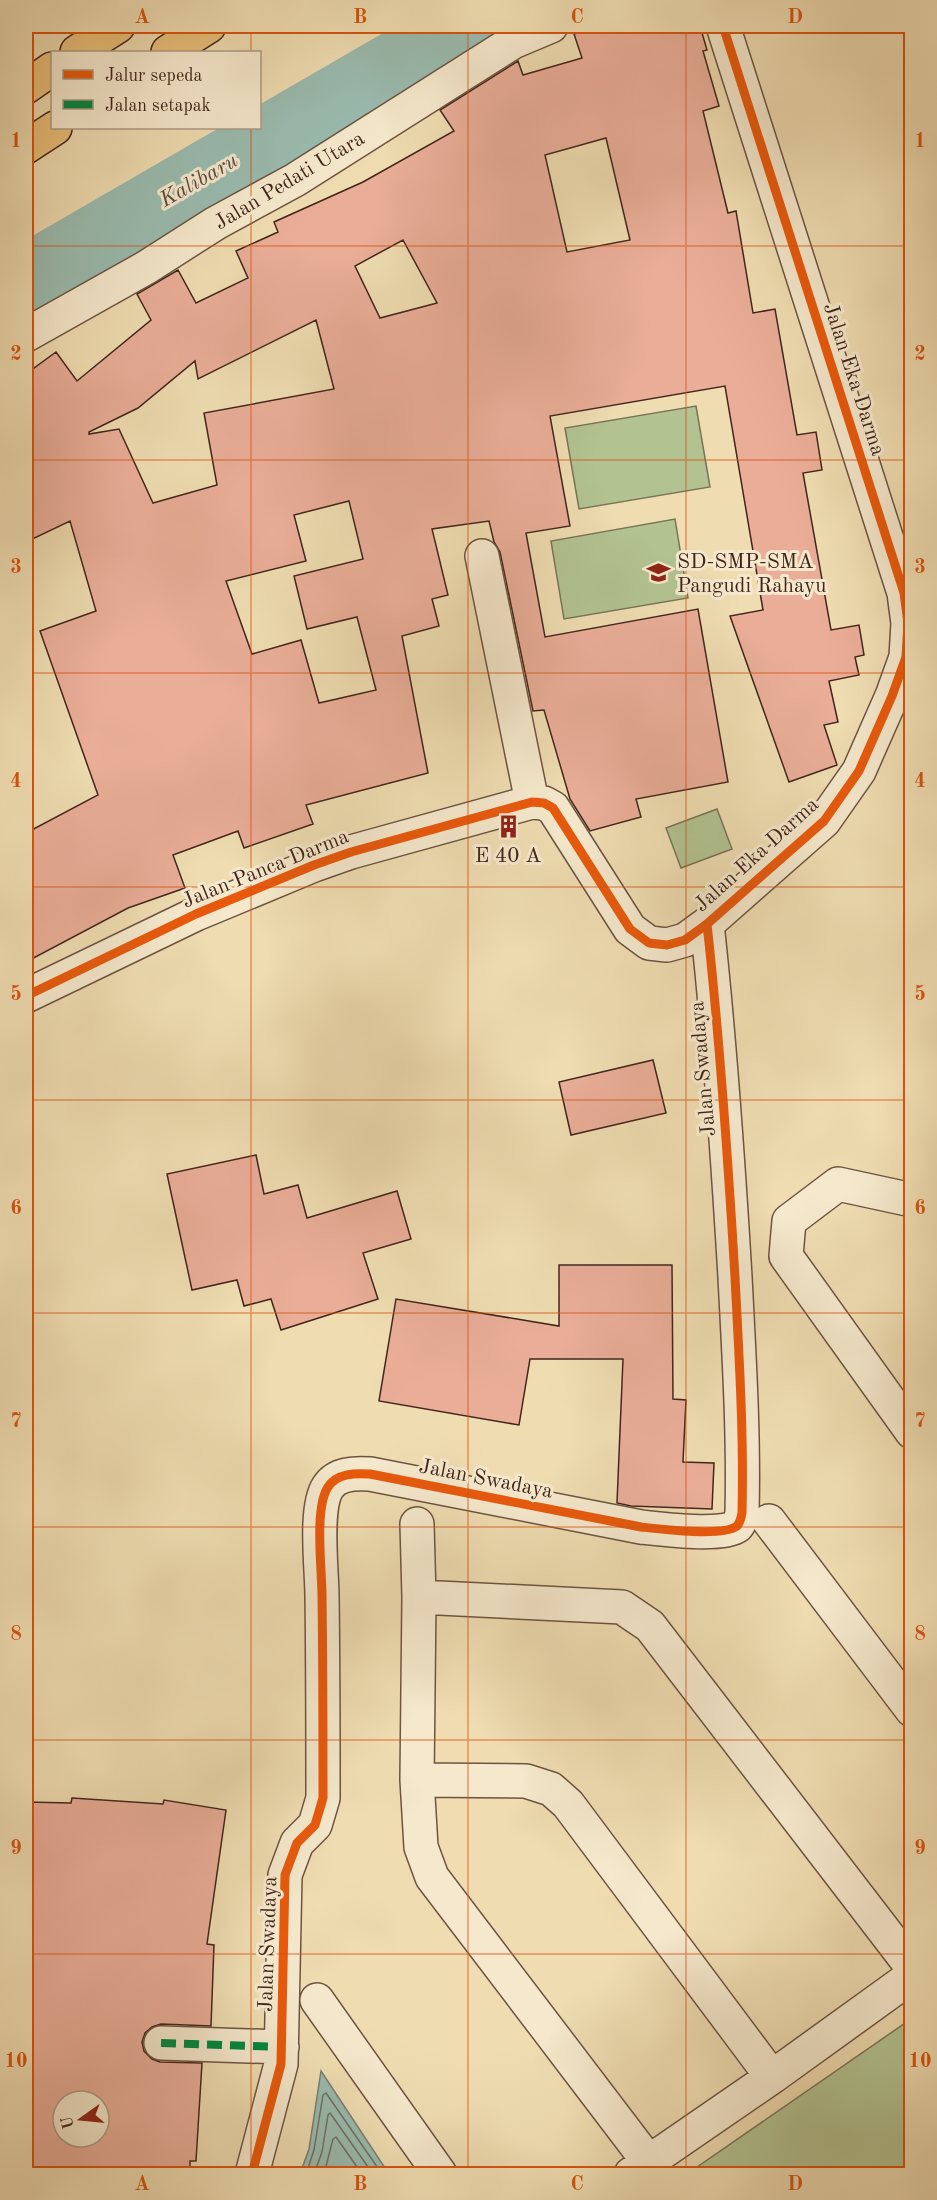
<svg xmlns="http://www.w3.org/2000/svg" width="937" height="2200" viewBox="0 0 937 2200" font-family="'Old Standard TT',serif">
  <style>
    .green { fill: #b2c291; stroke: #7a7456; stroke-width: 1.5 }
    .water { fill: #9abbaf; stroke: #777f74; stroke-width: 1.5 }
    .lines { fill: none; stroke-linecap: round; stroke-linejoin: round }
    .shore { stroke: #6e7066; stroke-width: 1.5 }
    .river { stroke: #9abbaf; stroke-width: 68 }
    .building { fill: #e9ad98; stroke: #42261c; stroke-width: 1.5; fill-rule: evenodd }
    .minor-casing { stroke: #6d5441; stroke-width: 36 }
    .highway-casing { stroke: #42261c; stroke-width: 36 }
    .minor { stroke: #f5e8cc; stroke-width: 33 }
    .highway { stroke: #e8be78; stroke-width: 33 }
    .quiet { stroke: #00873e; stroke-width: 8; stroke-dasharray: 15 8; stroke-linecap: butt }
    .cycleway-casing { stroke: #f5e8cc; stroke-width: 13 }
    .cycleway { stroke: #e8590c; stroke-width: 9 }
    .grid { fill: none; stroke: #d7540e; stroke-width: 1.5; stroke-opacity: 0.55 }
    .labels { text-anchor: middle; stroke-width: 6; stroke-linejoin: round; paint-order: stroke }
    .street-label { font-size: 21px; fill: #42261c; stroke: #f5e8cc }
    .poi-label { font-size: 21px; fill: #42261c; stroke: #f5e8cc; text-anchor: start }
    .water-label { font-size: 22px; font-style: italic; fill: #584b41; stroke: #f5e8cc }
    .neatline { fill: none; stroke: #d7540e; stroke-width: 2 }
    .grid-label { font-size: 20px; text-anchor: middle; font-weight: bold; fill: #d7540e }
  </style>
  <rect width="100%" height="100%" fill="#efdcb1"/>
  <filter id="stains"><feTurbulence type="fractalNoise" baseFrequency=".00333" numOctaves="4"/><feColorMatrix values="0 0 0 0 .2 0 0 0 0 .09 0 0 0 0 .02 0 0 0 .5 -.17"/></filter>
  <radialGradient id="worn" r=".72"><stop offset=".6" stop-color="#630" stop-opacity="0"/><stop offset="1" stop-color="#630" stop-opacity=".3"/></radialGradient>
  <path class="green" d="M 696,406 L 710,487 L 579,509 L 565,428 Z
    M 675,519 L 688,598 L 564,619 L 551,541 Z
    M 717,809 L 732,849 L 681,868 L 666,828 Z
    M 911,2019 L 911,2174 L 687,2174 Z"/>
  <path class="water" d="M 321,2071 L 389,2174 L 300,2174 L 309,2149 Z"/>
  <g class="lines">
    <path class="shore" d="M 306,2174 L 314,2150 L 323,2095 L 326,2093 L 382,2174
      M 314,2174 L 322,2152 L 328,2115 L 330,2113 L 373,2174
      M 324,2174 L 333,2139 L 336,2137 L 362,2174"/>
    <path class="river" d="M 26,279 L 463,26"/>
  </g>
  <path class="building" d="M 599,26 L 700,26 L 707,50 L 703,51 L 719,106 L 703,111 L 728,213 L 736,211 L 753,313 L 775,309 L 797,435 L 816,432 L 822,470 L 803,473 L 831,630 L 859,625 L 864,655 L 855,657 L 859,675 L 829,681 L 838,722 L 824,725 L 837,765 L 789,782 L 730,616 L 763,610 L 725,386 L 550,416 L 570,526 L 526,533 L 545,637 L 698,609 L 728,782 L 636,799 L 641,817 L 590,831 L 570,799 L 544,710 L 533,711 L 500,552 L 494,542 L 489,521 L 432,529 L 448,595 L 432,599 L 439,626 L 402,636 L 428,773 L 306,805 L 313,824 L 244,848 L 238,831 L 173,855 L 185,888 L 128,908 L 26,962 L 26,833 L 98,795 L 40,631 L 96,611 L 70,521 L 26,542 L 26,374 L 56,352 L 77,381 L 151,320 L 137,294 L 178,270 L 196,303 L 248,278 L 236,251 L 278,232 L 274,222 L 363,182 L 454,131 L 440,110 L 518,61 L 523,75 L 582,58 L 574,34 ZM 606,138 L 630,240 L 567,252 L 545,155 ZM 403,240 L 437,303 L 380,318 L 355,266 ZM 316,320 L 334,389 L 204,413 L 217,485 L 153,503 L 119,429 L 89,434 L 89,432 L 138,408 L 195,361 L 198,379 ZM 349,501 L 363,559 L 294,576 L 307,629 L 357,617 L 376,690 L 319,703 L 301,640 L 252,654 L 226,581 L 306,561 L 294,515 Z
    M 653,1060 L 666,1113 L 571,1135 L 559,1082 Z
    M 256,1155 L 264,1194 L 298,1185 L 307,1218 L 397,1191 L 411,1239 L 363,1253 L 378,1299 L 281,1330 L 271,1299 L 244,1306 L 237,1280 L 192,1290 L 167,1174 Z
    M 559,1265 L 672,1265 L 673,1399 L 686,1400 L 683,1462 L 714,1463 L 712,1509 L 631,1506 L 617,1503 L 623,1359 L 530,1359 L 519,1425 L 379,1401 L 396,1299 L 559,1326 Z
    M 72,1798 L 163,1804 L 164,1800 L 226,1810 L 207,1944 L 214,1945 L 211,2026 L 161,2024 L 152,2027 L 145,2033 L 142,2042 L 144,2051 L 152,2059 L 160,2062 L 202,2063 L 196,2161 L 190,2161 L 190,2175 L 26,2175 L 26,1802 L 71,1803 ZM 63,2101 L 99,2101 L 99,2137 L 63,2137 Z"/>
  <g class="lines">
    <defs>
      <path id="minor" d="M 26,335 L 147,267 L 216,223 L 295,180 L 513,42 L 551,26
        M 482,556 L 532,802
        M 26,996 L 196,914 L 314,865 L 351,852 L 532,802 L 544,803 L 553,808 L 630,929 L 649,943 L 667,945 L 685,940 L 707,924 L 824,821 L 859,771 L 892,696 L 906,657 L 908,623 L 904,593 L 723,26
        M 912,1200 L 838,1184 L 789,1221 L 786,1256 L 912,1432
        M 769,1521 L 912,1710
        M 417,1524 L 419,1597 L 417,1780 L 421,1847 L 432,1877 L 648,2161
        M 419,1597 L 622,1607 L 650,1626 L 912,1967
        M 417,1780 L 526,1781 L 551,1789 L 568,1804 L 772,2077
        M 317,2000 L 440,2174
        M 161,2043 L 282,2047
        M 252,2174 L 281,2064 L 285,1875 L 297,1843 L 315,1825 L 323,1798 C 323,1731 323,1663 322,1596 C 322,1570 314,1508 328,1487 C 337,1473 356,1473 370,1474 L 641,1527 C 659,1529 723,1537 737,1526 C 740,1523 741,1518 742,1513 C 744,1434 739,1356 735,1277 C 728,1159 720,1042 707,924
        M 631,2174 L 772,2077 L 912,1976"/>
      <path id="highway" d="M 77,52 L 118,26
        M 168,52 L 209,26
        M 26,87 L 52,69
        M 26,147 L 55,128"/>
    </defs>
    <use href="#minor" class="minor-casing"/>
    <use href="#highway" class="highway-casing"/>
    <use href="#minor" class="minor"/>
    <use href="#highway" class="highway"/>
    <path class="quiet" d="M 161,2043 L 282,2047"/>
    <defs>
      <path id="cycleway" d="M 26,996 L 196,914 L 314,865 L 351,852 L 532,802 L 544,803 L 553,808 L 630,929 L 649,943 L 667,945 L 685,940 L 707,924 L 824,821 L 859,771 L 892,696 L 906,657 L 908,623 L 904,593 L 723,26
        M 252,2174 L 281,2064 L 285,1875 L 297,1843 L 315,1825 L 323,1798 C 323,1731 323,1663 322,1596 C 322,1570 314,1508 328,1487 C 337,1473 356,1473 370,1474 L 641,1527 C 659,1529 723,1537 737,1526 C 740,1523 741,1518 742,1513 C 744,1434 739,1356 735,1277 C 728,1159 720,1042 707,924"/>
    </defs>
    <use href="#cycleway" class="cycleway-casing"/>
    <use href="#cycleway" class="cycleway"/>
  </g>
  <path class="grid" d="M 251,26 L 251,52M 468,26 L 468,2174M 686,26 L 686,2174M 251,128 L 251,2174M 26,246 L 912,246M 26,460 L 912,460M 26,673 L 912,673M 26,887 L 912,887M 26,1100 L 912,1100M 26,1313 L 912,1313M 26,1527 L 912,1527M 26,1740 L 912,1740M 26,1954 L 912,1954"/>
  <defs>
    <symbol id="school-bare" viewBox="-9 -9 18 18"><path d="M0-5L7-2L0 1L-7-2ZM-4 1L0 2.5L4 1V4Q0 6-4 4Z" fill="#8f2418" stroke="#f5e8cc" stroke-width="2.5" paint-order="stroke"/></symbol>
    <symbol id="building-bare" viewBox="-9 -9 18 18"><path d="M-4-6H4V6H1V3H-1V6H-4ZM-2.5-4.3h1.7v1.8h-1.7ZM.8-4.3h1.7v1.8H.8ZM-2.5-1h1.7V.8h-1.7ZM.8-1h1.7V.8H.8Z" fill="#8f2418" stroke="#f5e8cc" stroke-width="2.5" paint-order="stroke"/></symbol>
  </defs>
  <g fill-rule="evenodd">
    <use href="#school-bare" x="642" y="556" width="33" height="33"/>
    <use href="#building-bare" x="492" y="810" width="33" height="33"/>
  </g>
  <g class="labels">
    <g class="street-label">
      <text transform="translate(289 180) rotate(-31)" y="7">Jalan Pedati Utara</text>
      <text transform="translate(855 379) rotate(72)" y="7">Jalan Eka Darma</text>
      <text transform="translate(756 854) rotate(-42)" y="7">Jalan Eka Darma</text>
      <text transform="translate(265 868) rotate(-22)" y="7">Jalan Panca Darma</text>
      <text transform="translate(702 1069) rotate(-95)" y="7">Jalan Swadaya</text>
      <text transform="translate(486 1478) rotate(11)" y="7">Jalan Swadaya</text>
      <text transform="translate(267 1944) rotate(-88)" y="7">Jalan Swadaya</text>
    </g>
    <g class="poi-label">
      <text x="677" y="568">SD-SMP-SMA<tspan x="677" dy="24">Pangudi Rahayu</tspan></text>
      <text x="508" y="862" text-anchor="middle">E 40 A</text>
    </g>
    <g class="water-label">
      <text transform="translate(198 179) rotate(-30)" y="8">Kalibaru</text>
    </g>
  </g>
  <rect width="937" height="2200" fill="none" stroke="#efdcb1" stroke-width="66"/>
  <rect x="51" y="51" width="210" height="78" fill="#f5e8cc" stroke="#ad9a86" stroke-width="1.5"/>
  <rect x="63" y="70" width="30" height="9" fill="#e8590c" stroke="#ad9a86" stroke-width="1.5"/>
  <text x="105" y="81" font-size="18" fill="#42261c">Jalur sepeda</text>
  <rect x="63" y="100" width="30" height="9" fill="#00873e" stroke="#ad9a86" stroke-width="1.5"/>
  <text x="105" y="111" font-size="18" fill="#42261c">Jalan setapak</text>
  <g transform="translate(81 2119) rotate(255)"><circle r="28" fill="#f5e8cc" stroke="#ad9a86" stroke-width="1.5"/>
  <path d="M0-4.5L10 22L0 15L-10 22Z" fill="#8f2418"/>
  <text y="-9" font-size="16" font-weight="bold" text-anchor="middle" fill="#42261c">U</text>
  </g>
  <rect x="33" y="33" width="871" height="2134" class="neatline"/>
  <g class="grid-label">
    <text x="142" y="23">A</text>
    <text x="360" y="23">B</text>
    <text x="577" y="23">C</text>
    <text x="795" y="23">D</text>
    <text x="16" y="147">1</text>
    <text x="920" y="147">1</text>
    <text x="16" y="360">2</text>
    <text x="920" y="360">2</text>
    <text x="16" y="573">3</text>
    <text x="920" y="573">3</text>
    <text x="16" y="787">4</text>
    <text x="920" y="787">4</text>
    <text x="16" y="1000">5</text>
    <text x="920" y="1000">5</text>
    <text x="16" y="1214">6</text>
    <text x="920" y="1214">6</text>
    <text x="16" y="1427">7</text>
    <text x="920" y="1427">7</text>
    <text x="16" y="1640">8</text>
    <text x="920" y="1640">8</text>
    <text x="16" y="1854">9</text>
    <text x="920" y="1854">9</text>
    <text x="16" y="2067">10</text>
    <text x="920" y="2067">10</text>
    <text x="142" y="2190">A</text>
    <text x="360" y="2190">B</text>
    <text x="577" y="2190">C</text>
    <text x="795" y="2190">D</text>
  </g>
  <rect width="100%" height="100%" filter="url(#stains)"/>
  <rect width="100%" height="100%" fill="url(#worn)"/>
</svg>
